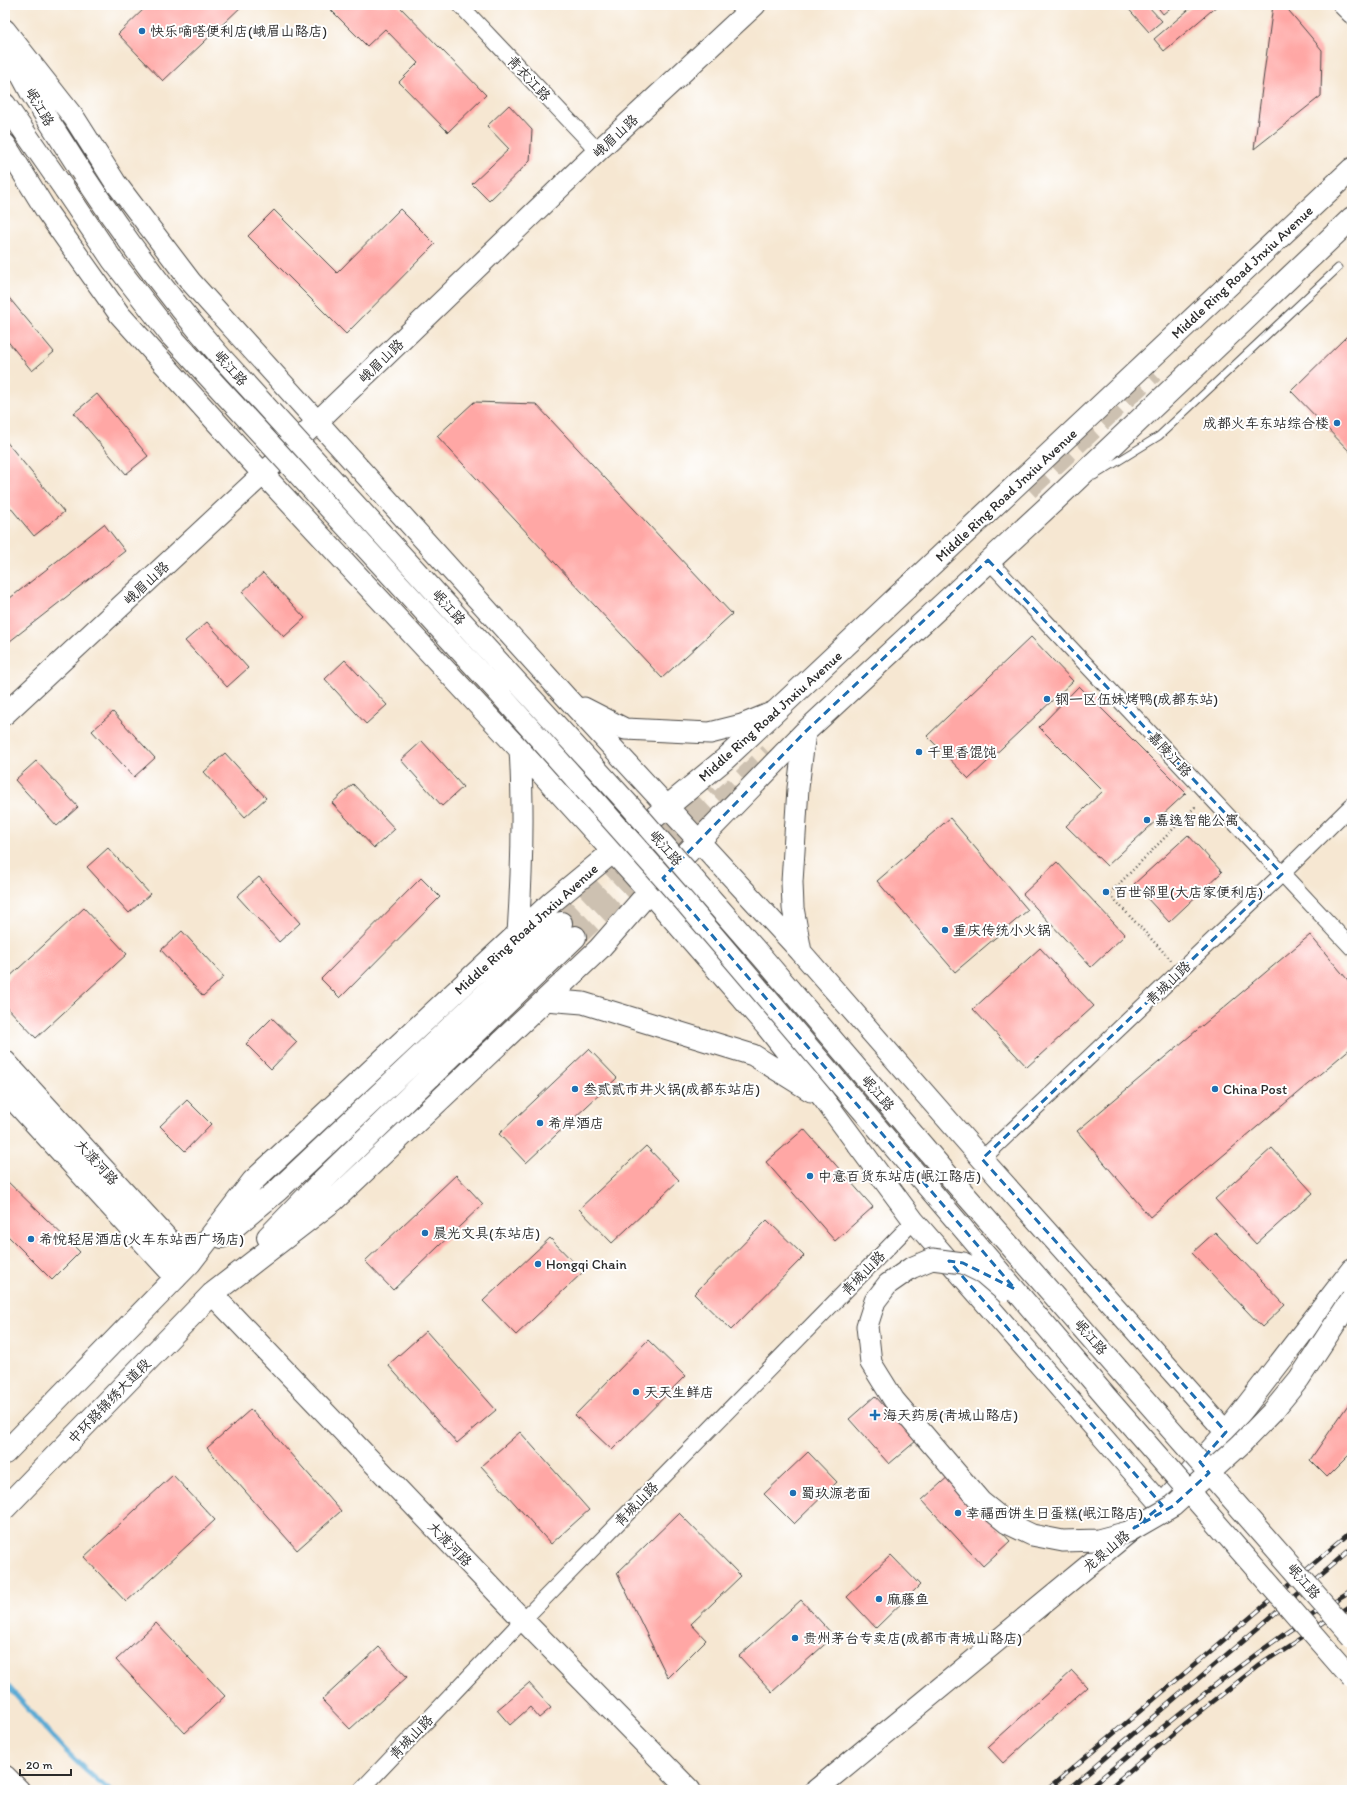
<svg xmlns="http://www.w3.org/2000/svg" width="1357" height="1795" viewBox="0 0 1357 1795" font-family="Itim,'LXGW WenKai TC',sans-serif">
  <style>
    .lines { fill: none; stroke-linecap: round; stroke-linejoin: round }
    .stream { stroke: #5aaad4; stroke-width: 5 }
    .building { fill: #ffa7a5 }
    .primary-tunnel { stroke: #cdc1b1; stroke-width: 22; stroke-dasharray: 22 11; stroke-linecap: butt }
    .lane-casing { stroke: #494744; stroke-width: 9 }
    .street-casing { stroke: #494744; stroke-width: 17 }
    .secondary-casing { stroke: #494744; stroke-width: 23 }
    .primary-casing { stroke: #494744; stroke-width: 24 }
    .path { stroke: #494744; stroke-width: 2.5; stroke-dasharray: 1 3; stroke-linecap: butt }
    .lane { stroke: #fff; stroke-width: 7 }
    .street { stroke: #fff; stroke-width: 15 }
    .secondary { stroke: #fff; stroke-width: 21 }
    .primary { stroke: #fff; stroke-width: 22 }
    .rail-casing { stroke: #2b2b2b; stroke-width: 4.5 }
    .rail { stroke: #fff; stroke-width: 3; stroke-dasharray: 9; stroke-linecap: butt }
    .secondary-bridge-casing { stroke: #494744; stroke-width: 23; stroke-linecap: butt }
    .secondary-bridge { stroke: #fff; stroke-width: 21 }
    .marked { fill: none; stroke: #1f6fb2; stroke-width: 3; stroke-dasharray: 8 5; stroke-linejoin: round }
    .poi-dot { fill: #1f6fb2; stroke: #fff; stroke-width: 1.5 }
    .labels { text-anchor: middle; stroke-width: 4; stroke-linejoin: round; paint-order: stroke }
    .poi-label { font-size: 14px; fill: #2b2b2b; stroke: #fff; text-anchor: start }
    .street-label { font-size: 14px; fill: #2b2b2b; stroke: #fff }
  </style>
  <rect width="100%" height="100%" fill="#fff"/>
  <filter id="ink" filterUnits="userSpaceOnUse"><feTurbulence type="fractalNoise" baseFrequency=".025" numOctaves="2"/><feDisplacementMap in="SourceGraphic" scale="8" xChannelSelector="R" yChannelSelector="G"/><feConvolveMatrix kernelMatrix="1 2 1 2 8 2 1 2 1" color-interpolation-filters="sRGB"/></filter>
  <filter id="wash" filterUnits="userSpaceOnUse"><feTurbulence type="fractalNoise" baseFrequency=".012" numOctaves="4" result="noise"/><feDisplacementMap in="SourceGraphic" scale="16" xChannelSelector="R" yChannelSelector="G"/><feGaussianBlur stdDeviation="0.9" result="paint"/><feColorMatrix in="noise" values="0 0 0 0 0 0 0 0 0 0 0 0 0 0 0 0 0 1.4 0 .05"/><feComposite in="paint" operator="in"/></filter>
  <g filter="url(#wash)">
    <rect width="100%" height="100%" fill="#f6e7d2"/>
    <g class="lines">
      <path class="stream" d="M 5,1683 C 38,1720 69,1759 109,1790"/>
    </g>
    <g id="blocks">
      <path class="building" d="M 148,5 L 243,5 L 163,81 L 118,34 Z
        M 326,5 L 398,5 L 486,95 L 448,132 L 399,82 L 418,63 L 385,29 L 367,46 Z
        M 1125,5 L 1147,5 L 1162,21 L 1149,32 Z
        M 1156,5 L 1174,5 L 1163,14 Z
        M 1194,5 L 1218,5 L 1164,51 L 1154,39 Z
        M 1273,5 L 1284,5 L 1322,50 L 1321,96 L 1254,149 Z
        M 509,105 L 532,130 L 530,161 L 489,201 L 472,184 L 509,149 L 487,126 Z
        M 400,209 L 435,244 L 346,334 L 248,236 L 274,210 L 337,273 Z
        M 5,293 L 54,352 L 32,371 L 5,338 Z
        M 1347,336 L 1352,341 L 1352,454 L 1291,391 Z
        M 97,394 L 148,456 L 126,474 L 74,413 Z
        M 474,402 L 536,404 L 732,614 L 662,678 L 437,436 Z
        M 5,440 L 64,512 L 34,536 L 5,501 Z
        M 104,524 L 125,551 L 5,645 L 5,602 Z
        M 263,573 L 305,618 L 284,637 L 242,592 Z
        M 207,622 L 248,668 L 227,687 L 185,641 Z
        M 1031,637 L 1073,681 L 969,779 L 927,736 Z
        M 345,660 L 387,705 L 366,724 L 325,679 Z
        M 1079,686 L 1186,793 L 1107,866 L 1066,826 L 1103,791 L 1039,727 Z
        M 113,712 L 155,758 L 134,777 L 92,731 Z
        M 422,741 L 463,787 L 442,806 L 401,760 Z
        M 225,753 L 266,798 L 245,817 L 204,772 Z
        M 36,761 L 78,807 L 57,826 L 15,780 Z
        M 353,784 L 395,829 L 374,848 L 332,803 Z
        M 950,818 L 1028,910 L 955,972 L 877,881 Z
        M 1188,835 L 1222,872 L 1169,922 L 1134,884 Z
        M 108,848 L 150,894 L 129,913 L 87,867 Z
        M 1057,862 L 1125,935 L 1091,967 L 1023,894 Z
        M 259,877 L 300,923 L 279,942 L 237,896 Z
        M 421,878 L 440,897 L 340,998 L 321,979 Z
        M 84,908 L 127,954 L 36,1038 L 5,1005 L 5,981 Z
        M 182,931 L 224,977 L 203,996 L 161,950 Z
        M 1310,935 L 1352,985 L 1352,1047 L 1150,1217 L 1077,1131 Z
        M 1040,948 L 1094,1006 L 1027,1067 L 973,1009 Z
        M 272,1018 L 297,1042 L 271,1069 L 246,1044 Z
        M 589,1049 L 617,1078 L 526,1163 L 499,1134 Z
        M 187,1100 L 211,1124 L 185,1151 L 160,1126 Z
        M 804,1129 L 873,1207 L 835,1241 L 766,1162 Z
        M 646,1146 L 679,1180 L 612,1243 L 579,1209 Z
        M 1272,1148 L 1313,1193 L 1256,1244 L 1215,1199 Z
        M 456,1175 L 483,1204 L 393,1290 L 365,1261 Z
        M 5,1179 L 80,1252 L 52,1280 L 5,1233 Z
        M 767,1220 L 804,1256 L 731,1330 L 694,1294 Z
        M 1215,1232 L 1285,1305 L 1262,1327 L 1192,1253 Z
        M 550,1238 L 583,1272 L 516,1335 L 483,1301 Z
        M 426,1331 L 496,1410 L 457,1443 L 388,1365 Z
        M 648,1340 L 685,1376 L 612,1450 L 575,1415 Z
        M 875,1396 L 916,1441 L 889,1464 L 849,1419 Z
        M 1352,1399 L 1352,1452 L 1327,1477 L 1310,1460 Z
        M 251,1409 L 341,1511 L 297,1550 L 207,1448 Z
        M 520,1432 L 589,1510 L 551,1544 L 481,1466 Z
        M 808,1452 L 837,1482 L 794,1524 L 764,1494 Z
        M 173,1475 L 215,1520 L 126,1602 L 84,1557 Z
        M 950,1475 L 1010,1541 L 983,1566 L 922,1500 Z
        M 679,1513 L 741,1576 L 691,1624 L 706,1640 L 668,1678 L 617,1573 Z
        M 891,1555 L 920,1585 L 876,1628 L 847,1597 Z
        M 801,1600 L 834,1636 L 772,1692 L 739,1656 Z
        M 156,1623 L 225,1696 L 185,1733 L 116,1660 Z
        M 379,1647 L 407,1677 L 350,1729 L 322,1700 Z
        M 1072,1671 L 1087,1687 L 1003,1763 L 988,1747 Z
        M 529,1683 L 551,1708 L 539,1718 L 530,1707 L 510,1725 L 497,1710 Z"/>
    </g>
  </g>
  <g filter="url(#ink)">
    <use href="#blocks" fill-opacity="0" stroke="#494744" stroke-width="1"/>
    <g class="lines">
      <path class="primary-tunnel" d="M 1028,489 L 1153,372
        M 561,923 L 709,784
        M 575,937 L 770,754"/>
      <defs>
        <path id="lane" d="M 1094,476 L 1159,436 L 1338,268"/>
        <path id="street" d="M 460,5 L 598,151
          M 988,560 L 1352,948
          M 982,1159 L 1282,874 L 1352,805
          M 361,1790 L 523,1620 L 914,1221"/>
        <path id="secondary" d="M 1344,5 L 1352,13
          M 5,30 L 75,119 L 115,182 L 191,282 L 566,697 L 801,952 L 982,1159 L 1226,1432
          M 8,50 L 31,93 L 84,176
          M 5,104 L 65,190
          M 5,144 L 47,212 L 120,315 L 263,474 L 520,750 L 649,892 L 766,1026 L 823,1098 L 914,1221 L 1162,1505
          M 584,708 L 625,729 L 710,733 L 742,725 L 774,712
          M 5,714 L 263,474 L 598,151 L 755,5
          M 518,934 C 522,872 524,812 520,750
          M 801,952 L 793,908 L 792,882 L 798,788 L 805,732
          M 545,1000 L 583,1003 L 753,1055 L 811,1091
          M 5,1061 L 190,1263
          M 5,1091 L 176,1278
          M 212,1294 L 523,1620 L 690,1790
          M 1170,1496 L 1226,1432 L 1352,1269
          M 5,1776 L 19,1790
          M 816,1790 L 1133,1529"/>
        <path id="primary" d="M 222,1237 L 278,1190 L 561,923
          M 268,1237 L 324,1179 L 575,937
          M 5,1453 L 190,1263 L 253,1181 L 552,902 L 725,759 L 1352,169
          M 5,1508 L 212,1294 L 334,1200 L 599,949 L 649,892 L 805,732 L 1053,502 L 1352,218"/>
      </defs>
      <use href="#lane" class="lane-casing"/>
      <use href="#street" class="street-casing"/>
      <use href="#secondary" class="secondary-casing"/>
      <use href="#primary" class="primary-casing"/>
      <path class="path" d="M 1171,960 L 1109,894 L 1197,805"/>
      <use href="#lane" class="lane"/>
      <use href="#street" class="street"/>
      <use href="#secondary" class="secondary"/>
      <use href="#primary" class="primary"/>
      <defs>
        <path id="rail" d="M 1047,1790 L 1352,1531
          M 1067,1790 L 1352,1548
          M 1087,1790 C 1172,1719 1257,1647 1352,1590
          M 1107,1790 L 1186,1723 L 1258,1666 L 1352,1605"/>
      </defs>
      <use href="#rail" class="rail-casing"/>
      <use href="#rail" class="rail"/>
      <defs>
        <path id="secondary-bridge" d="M 84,176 C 126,240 171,300 221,357 L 631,807 L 763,958 L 948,1175 L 1352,1636
          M 65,190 L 113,261 L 172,337 L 498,692 L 684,901 L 1109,1400 L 1352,1679
          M 1004,1291 L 983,1273 L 963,1263 L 932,1259 L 911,1268 L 888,1284 L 875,1301 L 867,1326 L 871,1363 L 894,1400 L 981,1502 L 1007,1523 L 1032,1535 L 1063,1541 L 1098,1540 L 1128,1532 L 1173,1506 L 1240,1445 L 1272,1412 L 1299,1379 L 1352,1298"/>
      </defs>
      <use href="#secondary-bridge" class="secondary-bridge-casing"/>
      <use href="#secondary-bridge" class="secondary-bridge"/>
    </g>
  </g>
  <path class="marked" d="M 988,560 L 1282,874 L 982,1159 L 1226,1432 L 1200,1462 L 1209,1473 L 1173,1506 L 1134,1528 L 1162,1505 L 949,1261 L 963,1263 L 1015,1289 L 663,878 L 805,732 Z"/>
  <g class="poi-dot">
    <circle cx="142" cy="31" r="4"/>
    <circle cx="1337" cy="423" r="4"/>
    <circle cx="1047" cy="699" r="4"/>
    <circle cx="919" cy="752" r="4"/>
    <circle cx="1147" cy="820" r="4"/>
    <circle cx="1106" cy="892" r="4"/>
    <circle cx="945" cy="930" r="4"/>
    <circle cx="575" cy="1089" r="4"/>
    <circle cx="1215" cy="1089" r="4"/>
    <circle cx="540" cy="1123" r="4"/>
    <circle cx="810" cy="1176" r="4"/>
    <circle cx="425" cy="1233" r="4"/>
    <circle cx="31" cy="1239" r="4"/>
    <circle cx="538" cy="1264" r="4"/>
    <circle cx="636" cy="1392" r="4"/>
    <path d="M873 1409h4v4h4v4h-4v4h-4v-4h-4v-4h4z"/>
    <circle cx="793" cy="1493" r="4"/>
    <circle cx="958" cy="1513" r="4"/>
    <circle cx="879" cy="1599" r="4"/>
    <circle cx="795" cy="1638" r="4"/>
  </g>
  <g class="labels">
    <g class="poi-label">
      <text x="150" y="36">快乐嘀嗒便利店(峨眉山路店)</text>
      <text x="1329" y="428" text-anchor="end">成都火车东站综合楼</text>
      <text x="1055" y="704">钢一区伍妹烤鸭(成都东站)</text>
      <text x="927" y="757">千里香馄饨</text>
      <text x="1155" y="825">嘉逸智能公寓</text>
      <text x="1114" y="897">百世邻里(大店家便利店)</text>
      <text x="953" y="935">重庆传统小火锅</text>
      <text x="583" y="1094">叁贰贰市井火锅(成都东站店)</text>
      <text x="1223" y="1094">China Post</text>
      <text x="548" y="1128">希岸酒店</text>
      <text x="818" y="1181">中意百货东站店(岷江路店)</text>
      <text x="433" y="1238">晨光文具(东站店)</text>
      <text x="39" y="1244">希悦轻居酒店(火车东站西广场店)</text>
      <text x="546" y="1269">Hongqi Chain</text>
      <text x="644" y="1397">天天生鲜店</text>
      <text x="883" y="1420">海天药房(青城山路店)</text>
      <text x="801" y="1498">蜀玖源老面</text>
      <text x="966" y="1518">幸福西饼生日蛋糕(岷江路店)</text>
      <text x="887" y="1604">麻藤鱼</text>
      <text x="803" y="1643">贵州茅台专卖店(成都市青城山路店)</text>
    </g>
    <g class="street-label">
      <text transform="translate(529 78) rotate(47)" y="5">青衣江路</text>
      <text transform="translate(40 107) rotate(59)" y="5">岷江路</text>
      <text transform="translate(615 136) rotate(-43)" y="5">峨眉山路</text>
      <text transform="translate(1242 272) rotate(-43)" y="5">Middle Ring Road Jnxiu Avenue</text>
      <text transform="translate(381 361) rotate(-44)" y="5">峨眉山路</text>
      <text transform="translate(231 368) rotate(48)" y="5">岷江路</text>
      <text transform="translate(1006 495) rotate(-43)" y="5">Middle Ring Road Jnxiu Avenue</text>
      <text transform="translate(146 583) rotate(-43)" y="5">峨眉山路</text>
      <text transform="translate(449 607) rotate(48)" y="5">岷江路</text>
      <text transform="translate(770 716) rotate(-42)" y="5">Middle Ring Road Jnxiu Avenue</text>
      <text transform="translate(1170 754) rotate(47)" y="5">嘉陵江路</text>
      <text transform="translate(666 848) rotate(49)" y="5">岷江路</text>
      <text transform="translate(526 929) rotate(-42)" y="5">Middle Ring Road Jnxiu Avenue</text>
      <text transform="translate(1168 983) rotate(-44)" y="5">青城山路</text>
      <text transform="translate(878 1093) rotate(49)" y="5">岷江路</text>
      <text transform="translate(97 1162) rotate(48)" y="5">大渡河路</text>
      <text transform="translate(863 1273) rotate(-46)" y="5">青城山路</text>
      <text transform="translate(1091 1337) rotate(49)" y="5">岷江路</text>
      <text transform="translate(109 1401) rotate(-46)" y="5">中环路锦绣大道段</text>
      <text transform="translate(636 1504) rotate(-46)" y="5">青城山路</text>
      <text transform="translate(450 1544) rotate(46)" y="5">大渡河路</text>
      <text transform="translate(1106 1551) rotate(-40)" y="5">龙泉山路</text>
      <text transform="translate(1304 1581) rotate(49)" y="5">岷江路</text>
      <text transform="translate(411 1737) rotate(-46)" y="5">青城山路</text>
    </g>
  </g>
  <rect width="1357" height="1795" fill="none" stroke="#fff" stroke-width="20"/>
  <path d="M20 1769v6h51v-6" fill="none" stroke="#2b2b2b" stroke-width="2"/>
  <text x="26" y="1769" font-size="12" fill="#2b2b2b" stroke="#ffffff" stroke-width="3" paint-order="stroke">20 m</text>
</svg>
